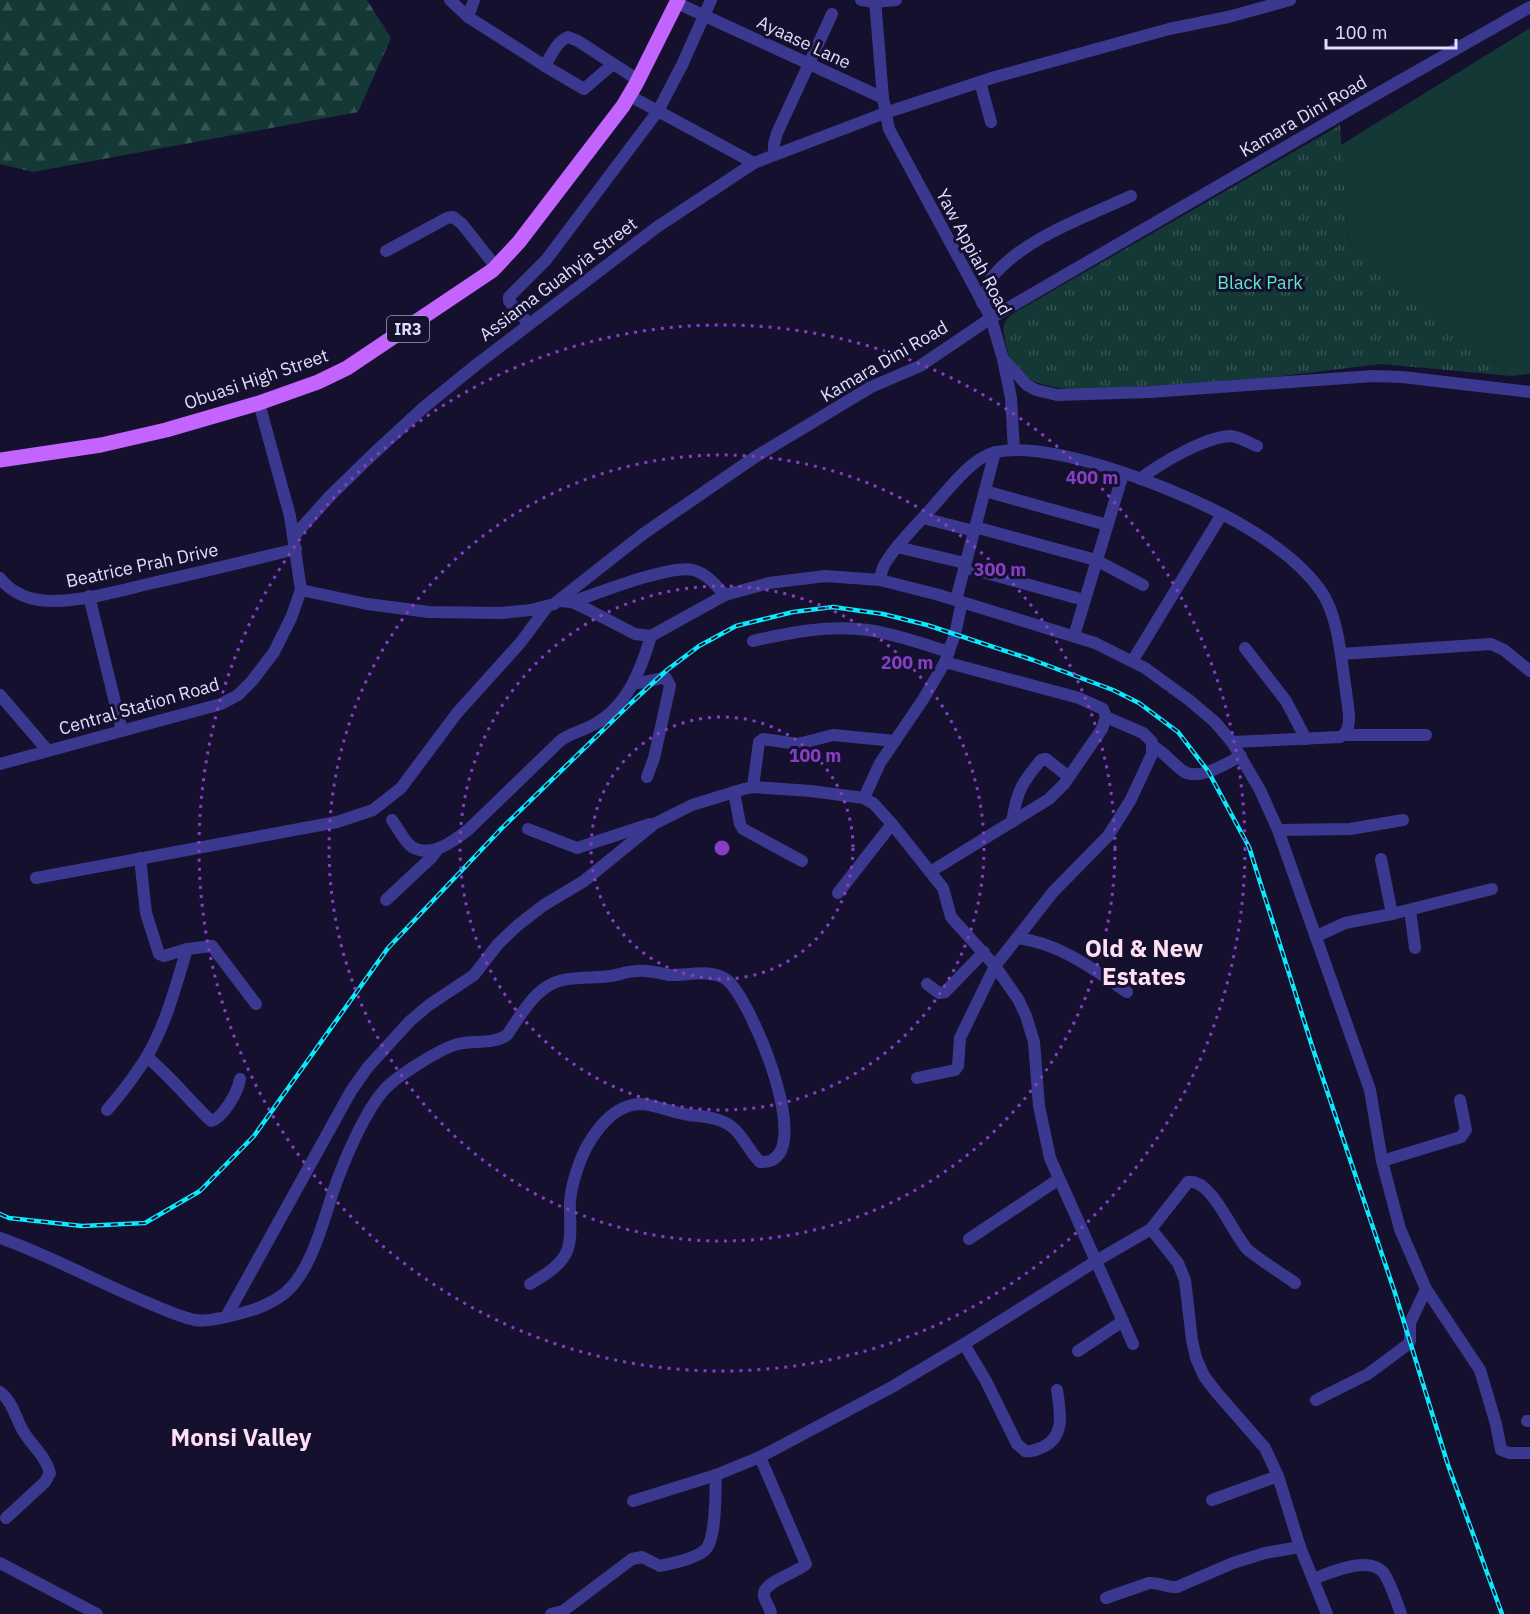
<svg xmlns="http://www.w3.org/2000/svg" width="1530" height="1614" viewBox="0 0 1530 1614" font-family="'IBM Plex Sans',sans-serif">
<defs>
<pattern id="forest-firs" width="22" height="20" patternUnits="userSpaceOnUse" patternTransform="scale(1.5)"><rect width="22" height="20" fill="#133836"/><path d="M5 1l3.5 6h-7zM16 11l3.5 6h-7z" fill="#355454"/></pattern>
<pattern id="park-tufts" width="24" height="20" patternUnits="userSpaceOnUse" patternTransform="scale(1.5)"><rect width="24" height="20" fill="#133836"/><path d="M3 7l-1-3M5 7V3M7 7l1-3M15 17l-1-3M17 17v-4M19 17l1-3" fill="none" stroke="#355454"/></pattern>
</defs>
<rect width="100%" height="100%" fill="#15102e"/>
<polygon fill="#133836" points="1530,28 1530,374 1511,376 1348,241 1341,145"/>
<polygon fill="url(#forest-firs)" points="0,0 367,0 391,38 358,112 33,172 0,164"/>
<path fill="url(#park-tufts)" d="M1340,125l8,116 163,135 -130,-12 -141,17 -162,9c-23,-2 -48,-5 -64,-24 -5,-6 -7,-18 -9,-26 -3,-14 -2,-19 9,-27z"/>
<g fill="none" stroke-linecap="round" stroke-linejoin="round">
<g stroke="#3b398f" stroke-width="12">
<path d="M450,0l18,17 77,49c6,-10 11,-24 23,-29l10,4 60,39"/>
<polyline points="861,0 875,2 896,0"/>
<polyline points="875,0 883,98 889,129 991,318 1003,359 1011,398 1014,450"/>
<polyline points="677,3 883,98"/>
<polyline points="468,17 474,0"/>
<polyline points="545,66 584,89 613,64"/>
<polyline points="980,82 991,122"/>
<polyline points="630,96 754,163"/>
<polyline points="774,155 774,144 777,133 832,14"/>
<polyline points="386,251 447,218 453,217 462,224 496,267"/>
<path d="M982,303c6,-8 4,-18 10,-26 32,-39 94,-60 139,-81"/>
<polyline points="529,324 509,301 509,297 546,260 658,111 682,65 711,0"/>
<polyline points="1003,359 1027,385 1036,390 1057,395 1150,392 1373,376 1402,377 1530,392"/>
<path d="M1140,479c19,-15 65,-42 90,-43 9,0 19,7 27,10"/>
<polyline points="985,491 1107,525"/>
<polyline points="923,518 974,531"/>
<polyline points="975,527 1096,560 1143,585"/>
<polyline points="294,536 330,496 372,455 423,408 476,365 657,227 754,163 885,113 995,77 1169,29 1228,17 1290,0"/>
<polyline points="897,547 965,563"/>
<polyline points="964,567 1084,600"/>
<path d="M0,578c9,12 24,20 39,22 30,5 79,-9 109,-16 49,-11 99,-23 148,-35"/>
<path d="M880,580c1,-7 3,-15 8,-21 11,-17 27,-32 41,-48 14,-15 27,-33 43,-46 7,-6 15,-11 24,-13 60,-12 188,40 241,70 30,17 64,40 84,69 18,26 20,69 25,100 1,13 9,39 -6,46l-108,5"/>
<polyline points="301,590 367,604 429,612 501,613 531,610 554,604 643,534 755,457 871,387 920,366 991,318 1361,103 1530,7"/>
<polyline points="89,596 122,731"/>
<polyline points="956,600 995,452"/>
<polyline points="560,601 572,602 583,607 635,634 651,636 725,595 769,583 825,576 880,580 939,595 1095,643 1145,668 1189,700 1215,722 1232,742 1260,790 1278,830 1370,1090 1382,1161 1400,1229 1426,1289 1480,1370 1496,1424 1501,1450 1509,1453 1530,1453"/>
<path d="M572,602c24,-8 99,-38 121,-32 13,3 23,15 32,25"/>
<polyline points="1074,636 1123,474"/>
<path d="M753,641c38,-9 76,-16 115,-11 28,4 55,14 81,22"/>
<polyline points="1245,648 1286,701 1306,739"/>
<polyline points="1341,654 1491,644 1504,650 1530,671"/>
<polyline points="1133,660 1222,514"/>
<polyline points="634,684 662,678 666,678 670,686 654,758 647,777"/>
<polyline points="0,695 48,751"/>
<polyline points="1345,735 1426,735"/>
<path d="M1153,746c12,7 19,17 30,25 16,11 43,-8 58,-15"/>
<polyline points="0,764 221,704 238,695 252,681 274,652 291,618 301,590 290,516 259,403"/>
<polyline points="753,787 759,742 763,739 798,744 833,735 895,741"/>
<polyline points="734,792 740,824 743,829 802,861"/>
<polyline points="864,798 880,763 924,698 945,662 955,634 962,602"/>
<path d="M392,820c6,8 12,21 20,27 19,12 43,-7 57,-18l91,-88c10,-8 22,-10 33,-16 34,-18 48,-55 58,-89"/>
<path d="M1012,822c5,-31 9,-38 29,-62l5,-1 23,18"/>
<polyline points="528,829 577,848 650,824"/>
<polyline points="1278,830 1350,829 1403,820"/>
<polyline points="140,858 146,913 159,954 164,956 187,949 212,946 256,1004"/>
<polyline points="930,872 1049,799 1064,784 1102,729 1106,717 1103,709 1079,698 945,662"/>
<polyline points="36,878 337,822 373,810 401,788 457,713 521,642 547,607"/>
<polyline points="838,893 892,824"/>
<polyline points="386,900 432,857 438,849"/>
<polyline points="1410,910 1415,948"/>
<polyline points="1392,914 1492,889"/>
<polyline points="1317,936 1345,923 1392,914 1381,859"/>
<path d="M1017,938c42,5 75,30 110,54"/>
<polyline points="927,984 939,993 945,992 984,952"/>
<path d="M147,1057c23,19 42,43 64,64 12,-3 27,-29 29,-42"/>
<polyline points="917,1078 955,1070 958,1066 960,1038 995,966 1053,892 1108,836 1130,801 1139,782 1152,754 1152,742 1143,733 1106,717"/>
<path d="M107,1110c14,-16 27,-33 39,-52 20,-33 30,-73 41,-109"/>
<polyline points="1382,1161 1461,1137 1466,1130 1460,1100"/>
<polyline points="1151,1229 1178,1263 1185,1280 1192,1340 1196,1358 1204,1376 1217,1393 1265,1448 1278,1476 1300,1547 1327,1614"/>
<path d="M0,1238c48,17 92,41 139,61 17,7 36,17 56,21 10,2 21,-1 31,-3l125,-226 17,-24 42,-46 19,-16 45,-30 24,-31 20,-19 26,-20 40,-24 70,-57 38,-19 52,-16 9,-2 58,4 53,7 10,6 18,20 51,64 8,29 44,49 23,33 8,17 8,26 5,64 11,52 83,186"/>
<polyline points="969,1239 1059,1179"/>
<path d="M226,1317c22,-5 41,-10 59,-24 25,-21 37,-67 47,-98 10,-30 32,-83 53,-106 12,-13 56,-41 73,-45 17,-4 34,1 49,-9 11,-16 24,-39 41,-49 17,-11 42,-7 62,-10 9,-1 18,-5 27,-5 11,-1 22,2 32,4 18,1 42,-7 58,5 25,20 94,187 33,182 -11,-10 -16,-26 -28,-35 -13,-11 -33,-10 -48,-13 -14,-2 -30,-10 -44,-10 -32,1 -55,40 -63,66 -3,9 -6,21 -7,31 -1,16 3,35 -3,50 -6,15 -24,25 -37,33"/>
<path d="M964,1344l22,37 31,63 8,7c7,1 11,-1 18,-4 23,-11 17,-36 14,-57"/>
<polyline points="1078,1351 1123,1321"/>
<path d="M0,1392c12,9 15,24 22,37 8,15 24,27 28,44l-5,9 -39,36"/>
<polyline points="1316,1400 1368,1374 1407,1345 1410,1341 1410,1323 1426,1289"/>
<polyline points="1527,1421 1530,1421"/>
<path d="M760,1457l46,107c-9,9 -45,18 -42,32 1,6 6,11 7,18"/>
<polyline points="1212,1500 1278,1476"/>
<polyline points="633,1501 716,1475"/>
<polyline points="0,1563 97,1614"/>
<path d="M1313,1579c17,-6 53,-23 69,-8 7,7 15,32 19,43"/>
<path d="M1106,1598l43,-15c10,-1 18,5 28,4l56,-24 32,-10 35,-6"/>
<path d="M551,1614l12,-3 69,-52 10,-2 18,9c14,-3 35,-7 45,-16 12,-11 10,-59 11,-75l44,-18 132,-70 72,-43 132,-83 55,-32 37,-47c24,-4 45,53 60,68 12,10 33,23 47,33"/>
</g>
<polyline stroke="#c364ff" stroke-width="15" points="0,460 101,445 166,430 259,403 318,382 347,368 493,270 519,242 623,106 636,84 678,0"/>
<g stroke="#09eaff" stroke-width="4.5">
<polyline id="rail" points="0,1214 9,1218 82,1226 145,1223 200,1191 254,1136 388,948 502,828 631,703 667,670 699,646 736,626 793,612 833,607 883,614 927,625 1033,660 1113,690 1139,703 1178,732 1208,771 1249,847 1313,1049 1395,1293 1448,1465 1502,1614"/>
</g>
<use href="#rail" stroke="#15102e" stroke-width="2" stroke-dasharray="7" stroke-linecap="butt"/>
</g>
<g fill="none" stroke="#853ec5" stroke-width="3" stroke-dasharray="3 6">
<circle cx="722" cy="848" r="131"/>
<circle cx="722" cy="848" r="262"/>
<circle cx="722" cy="848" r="393"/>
<circle cx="722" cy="848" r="523"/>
</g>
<g text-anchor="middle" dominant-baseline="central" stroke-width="6" stroke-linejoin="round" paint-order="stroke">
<rect fill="#15102e" stroke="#a3a0c0" stroke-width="1.5" x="387" y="316" width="42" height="26" rx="4.5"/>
<g font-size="16" font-weight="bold" fill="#e0ddff">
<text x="408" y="329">IR3</text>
</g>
<g font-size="18" fill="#e0ddff" stroke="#15102e">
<text transform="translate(804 42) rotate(25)">Ayaase Lane</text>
<text transform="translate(1303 116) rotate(-30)">Kamara Dini Road</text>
<text transform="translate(974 252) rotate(62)">Yaw Appiah Road</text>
<text transform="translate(558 279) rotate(-37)">Assiama Guahyia Street</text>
<text transform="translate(884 361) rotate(-30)">Kamara Dini Road</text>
<text transform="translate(256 379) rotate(-19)">Obuasi High Street</text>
<text transform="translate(142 565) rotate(-12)">Beatrice Prah Drive</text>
<text transform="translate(139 706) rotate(-16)">Central Station Road</text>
</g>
<g font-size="18" fill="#61e7c3" stroke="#15102e">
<text x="1260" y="282">Black Park</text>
</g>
<g font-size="24" font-weight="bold" fill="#ffdff4" stroke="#15102e">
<text x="1144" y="948">Old &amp; New<tspan x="1144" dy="28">Estates</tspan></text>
<text x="241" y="1437">Monsi Valley</text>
</g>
</g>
<circle cx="722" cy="848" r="9" fill="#853ec5" stroke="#15102e" stroke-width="3"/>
<g font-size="18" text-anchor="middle" font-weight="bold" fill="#853ec5" stroke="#15102e" stroke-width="6" stroke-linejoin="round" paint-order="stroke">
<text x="1092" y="484">400 m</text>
<text x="1000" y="576">300 m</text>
<text x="907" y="669">200 m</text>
<text x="815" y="762">100 m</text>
</g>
<path d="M1326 39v9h130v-9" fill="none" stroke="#e0ddff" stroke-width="3"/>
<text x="1335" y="39" font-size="18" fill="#e0ddff" stroke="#15102e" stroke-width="4.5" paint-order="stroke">100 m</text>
</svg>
